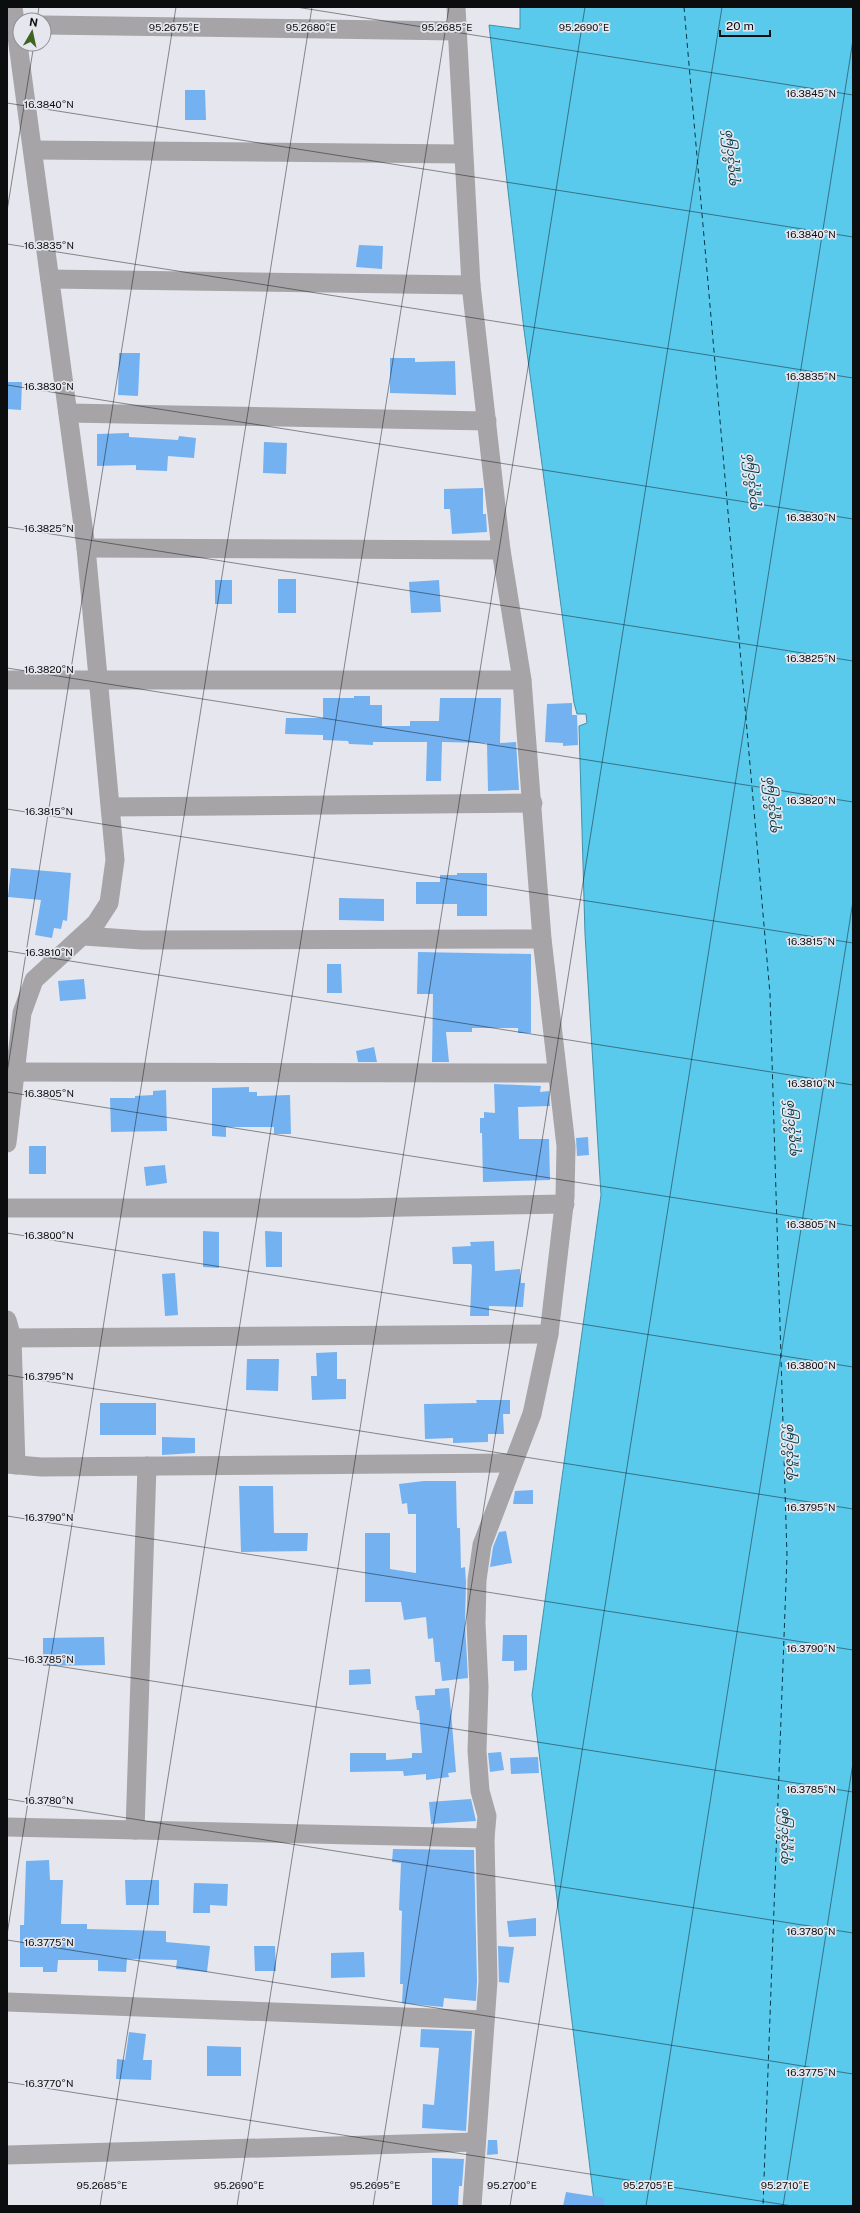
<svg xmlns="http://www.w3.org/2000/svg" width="860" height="2213" viewBox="0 0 860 2213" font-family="'Public Sans','Noto Sans Myanmar',sans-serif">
<rect width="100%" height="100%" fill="#e6e7ee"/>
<polygon fill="#59c9ec" stroke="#4291aa" points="520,7 853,7 853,2206 595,2206 594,2201 532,1695 601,1195 585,934 579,726 587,723 586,714 577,714 574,703 524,330 489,25 520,29"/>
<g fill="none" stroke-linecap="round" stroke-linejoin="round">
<polyline stroke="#033847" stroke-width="1" stroke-dasharray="5 4" stroke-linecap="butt" points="684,7 770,994 787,1556 763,2206"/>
</g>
<g fill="#74b1f1">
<polygon points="185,90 205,90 206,120 185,120"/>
<polygon points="359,245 383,246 382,269 356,267"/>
<polygon points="119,353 140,353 138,396 118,395"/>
<polygon points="390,358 415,358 415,362 455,361 456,395 390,393"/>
<polygon points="7,382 22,382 21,410 7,409"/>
<polygon points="129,433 129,437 178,440 179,436 196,438 194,458 168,456 167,471 136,470 136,465 97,466 97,434"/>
<polygon points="264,442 287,443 286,474 263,473"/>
<polygon points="483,488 483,514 486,514 487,532 452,534 450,509 444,509 444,489"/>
<rect x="278" y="579" width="18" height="34"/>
<rect x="215" y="580" width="17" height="24"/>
<polygon points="439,580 441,612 411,613 409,582"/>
<polygon points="354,696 370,696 370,705 382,705 382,726 410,726 410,721 439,721 440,698 501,698 500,743 516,742 519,790 488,791 487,743 442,742 441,781 426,781 427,742 373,742 373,745 349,744 348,741 323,740 323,735 285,734 286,718 323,718 323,698 354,698"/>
<polygon points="572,703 572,715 577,715 578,745 563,746 563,743 545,742 547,704"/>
<polygon points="11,868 71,873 67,921 63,920 61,929 54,928 52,938 35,935 41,900 8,897"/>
<polygon points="457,873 487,873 487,916 457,916 457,904 416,904 416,882 440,882 440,875 457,875"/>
<polygon points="339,898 384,899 384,921 339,920"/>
<polygon points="418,952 531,954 531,1033 518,1033 518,1028 472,1028 472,1032 446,1032 449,1062 432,1062 433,994 417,994"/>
<polygon points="327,964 341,964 342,993 327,993"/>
<polygon points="84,979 86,999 60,1001 58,981"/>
<polygon points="374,1047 377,1062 358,1062 356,1051"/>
<polygon points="494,1084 541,1086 540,1092 549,1091 550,1106 518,1107 519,1139 549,1139 550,1180 483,1182 482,1133 480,1133 480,1118 484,1118 484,1112 495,1113"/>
<polygon points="249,1087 249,1092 257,1092 257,1096 290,1095 291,1134 274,1134 274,1127 226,1127 226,1137 212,1136 212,1088"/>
<polygon points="166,1090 167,1131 111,1132 110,1098 135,1098 135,1096 153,1095 153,1091"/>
<polygon points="588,1137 589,1155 577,1156 576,1138"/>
<rect x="29" y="1146" width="17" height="28"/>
<polygon points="165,1165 167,1183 146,1186 144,1167"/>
<polygon points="203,1231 219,1232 219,1268 203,1267"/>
<polygon points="265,1231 282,1232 282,1267 266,1267"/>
<polygon points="494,1241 495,1271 520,1269 521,1283 525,1283 523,1307 489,1306 489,1316 470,1316 472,1266 471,1264 453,1264 452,1247 471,1246 470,1242"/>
<polygon points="175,1273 178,1315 165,1316 162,1274"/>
<polygon points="337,1352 337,1379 346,1379 346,1399 312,1400 311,1376 317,1376 316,1353"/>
<polygon points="247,1359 279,1359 278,1391 246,1390"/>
<polygon points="476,1400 510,1400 510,1414 503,1414 504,1434 488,1434 488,1442 453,1443 453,1438 425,1439 424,1404 477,1403"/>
<rect x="100" y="1403" width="56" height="32"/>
<polygon points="162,1437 195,1438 195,1453 162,1455"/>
<polygon points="424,1481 456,1481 457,1528 460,1528 461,1568 465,1567 466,1582 465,1624 468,1678 442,1681 440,1662 435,1662 433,1638 428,1639 426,1617 404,1620 401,1602 365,1602 365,1533 390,1533 390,1569 416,1573 416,1514 408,1514 407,1503 402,1504 399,1484"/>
<polygon points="239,1486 273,1486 274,1533 308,1533 307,1551 241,1552"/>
<polygon points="533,1490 533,1504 513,1504 515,1491"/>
<polygon points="506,1531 512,1563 490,1567 493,1547 499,1532"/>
<polygon points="503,1635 527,1635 527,1670 514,1671 514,1661 502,1661"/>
<polygon points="104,1637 105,1665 43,1666 43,1638"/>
<polygon points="370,1669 371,1684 349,1685 349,1670"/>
<polygon points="449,1688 456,1772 448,1773 449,1777 426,1780 426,1774 404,1776 403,1771 350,1772 350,1753 386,1753 386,1760 412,1758 412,1753 422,1753 419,1710 417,1710 415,1696 435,1695 435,1689"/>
<polygon points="501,1752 504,1770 490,1772 488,1753"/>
<polygon points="538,1757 539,1773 511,1774 510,1758"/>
<polygon points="471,1799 476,1821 431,1824 429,1802"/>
<polygon points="393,1849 474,1850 477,1981 476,2001 444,1998 443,2007 402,2003 403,1984 400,1984 402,1911 399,1910 401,1863 392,1862"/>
<polygon points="49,1860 50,1880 63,1880 61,1924 87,1924 87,1929 166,1931 166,1942 210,1946 207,1972 176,1969 177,1960 127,1959 126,1972 98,1971 98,1960 58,1960 57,1972 43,1972 43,1967 20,1967 20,1925 24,1925 26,1861"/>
<polygon points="125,1880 159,1880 159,1905 126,1905"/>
<polygon points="194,1883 228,1884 227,1906 210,1905 210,1913 193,1913"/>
<polygon points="536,1918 536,1936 509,1937 507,1921"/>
<polygon points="254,1946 275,1946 276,1971 255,1971"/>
<polygon points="498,1946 514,1947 509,1983 499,1982"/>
<polygon points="364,1952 365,1977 331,1978 331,1953"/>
<polygon points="421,2029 472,2031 466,2131 422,2128 423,2104 434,2105 439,2048 420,2047"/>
<polygon points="129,2032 146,2034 143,2060 152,2060 151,2080 116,2079 117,2059 125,2060"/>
<polygon points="207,2046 241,2047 241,2076 207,2076"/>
<polygon points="488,2140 497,2140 498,2154 487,2155"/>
<polygon points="432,2158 464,2159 462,2186 459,2186 458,2206 432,2206"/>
<polygon points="566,2192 604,2198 604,2206 563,2206"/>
</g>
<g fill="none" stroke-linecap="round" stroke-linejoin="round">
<g stroke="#a6a4a7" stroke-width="19">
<polyline points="456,7 471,285 501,550 522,680 542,939 566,1146 565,1197 549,1334 532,1414 482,1545 477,1580 476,1623 479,1687 477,1751 480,1791 487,1816 485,1838 488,1981 472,2206"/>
<polyline points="44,25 457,31"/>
<polyline points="33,150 463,154"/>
<polyline points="50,279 471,285"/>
<polyline points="68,413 487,421"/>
<polyline points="86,548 501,550"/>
<polyline points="7,680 522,680"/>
<polyline points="111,807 533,803"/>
<polyline points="84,936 142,940 542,939"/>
<polyline points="7,1072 557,1073"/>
<polyline points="7,1143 22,1013 34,980 96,923 109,903 115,860 86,548 13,7"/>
<polyline points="7,1208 356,1208 565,1204"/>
<polyline points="7,1320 12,1338 16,1465"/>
<polyline points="12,1338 549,1334"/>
<polyline points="7,1464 41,1467 512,1463"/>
<polyline points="7,1827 485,1838"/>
<polyline points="135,1830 147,1466"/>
<polyline points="7,2002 485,2020"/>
<polyline points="7,2155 476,2142"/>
</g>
</g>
<path fill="none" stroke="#0c0d0f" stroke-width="1" stroke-opacity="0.45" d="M296,7l557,88M37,20l2,-13M7,103l846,134M7,211l27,-167M7,244l846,134M7,385l846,134M7,527l846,134M7,668l846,134M7,809l846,134M7,951l846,134M7,1073l169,-1066M7,1092l846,134M7,1233l846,134M7,1375l846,134M7,1516l846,134M7,1658l846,134M7,1799l846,134M7,1935l305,-1928M7,1940l846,134M7,2082l785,124M100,2206l349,-2199M237,2206l348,-2199M373,2206l349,-2199M510,2206l343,-2166M646,2206l207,-1305M783,2206l70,-443"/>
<g text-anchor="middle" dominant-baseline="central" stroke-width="3.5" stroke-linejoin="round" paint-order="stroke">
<g font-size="12" font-style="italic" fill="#033847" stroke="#e6e7ee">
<text transform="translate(730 159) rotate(-94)">ရာဇူဒိုင်မြစ်</text>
<text transform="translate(751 483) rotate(-94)">ရာဇူဒိုင်မြစ်</text>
<text transform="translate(771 806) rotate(-94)">ရာဇူဒိုင်မြစ်</text>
<text transform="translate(791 1129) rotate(-93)">ရာဇူဒိုင်မြစ်</text>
<text transform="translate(789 1453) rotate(-89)">ရာဇူဒိုင်မြစ်</text>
<text transform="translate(784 1837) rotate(-89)">ရာဇူဒိုင်မြစ်</text>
</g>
</g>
<g font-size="10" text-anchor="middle" fill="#0c0d0f" stroke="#e6e7ee" stroke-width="3.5" stroke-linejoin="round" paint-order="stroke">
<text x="174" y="31">95.2675°E</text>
<text x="311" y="31">95.2680°E</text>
<text x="447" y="31">95.2685°E</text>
<text x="584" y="31">95.2690°E</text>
<text x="811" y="97">16.3845°N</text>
<text x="49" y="108">16.3840°N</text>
<text x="811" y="238">16.3840°N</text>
<text x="49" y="249">16.3835°N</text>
<text x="811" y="380">16.3835°N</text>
<text x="49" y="390">16.3830°N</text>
<text x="811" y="521">16.3830°N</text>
<text x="49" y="532">16.3825°N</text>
<text x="811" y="662">16.3825°N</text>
<text x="49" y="673">16.3820°N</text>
<text x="811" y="804">16.3820°N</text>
<text x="49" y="815">16.3815°N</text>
<text x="811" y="945">16.3815°N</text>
<text x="49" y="956">16.3810°N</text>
<text x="811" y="1087">16.3810°N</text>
<text x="49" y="1097">16.3805°N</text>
<text x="811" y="1228">16.3805°N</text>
<text x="49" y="1239">16.3800°N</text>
<text x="811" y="1369">16.3800°N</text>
<text x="49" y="1380">16.3795°N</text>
<text x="811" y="1511">16.3795°N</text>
<text x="49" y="1521">16.3790°N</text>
<text x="811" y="1652">16.3790°N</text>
<text x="49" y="1663">16.3785°N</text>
<text x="811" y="1793">16.3785°N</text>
<text x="49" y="1804">16.3780°N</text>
<text x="811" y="1935">16.3780°N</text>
<text x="49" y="1946">16.3775°N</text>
<text x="811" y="2076">16.3775°N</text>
<text x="49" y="2087">16.3770°N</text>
<text x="102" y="2189">95.2685°E</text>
<text x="239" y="2189">95.2690°E</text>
<text x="375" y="2189">95.2695°E</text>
<text x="512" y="2189">95.2700°E</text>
<text x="648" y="2189">95.2705°E</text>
<text x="785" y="2189">95.2710°E</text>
</g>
<rect width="860" height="2213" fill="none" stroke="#0c0d0f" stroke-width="16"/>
<g transform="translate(32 32) rotate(9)"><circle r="19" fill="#e6e7ee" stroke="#8f9095"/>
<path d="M0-3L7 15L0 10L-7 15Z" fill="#3c6520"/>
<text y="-6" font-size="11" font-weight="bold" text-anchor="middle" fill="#0c0d0f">N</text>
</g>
<path d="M720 30v6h50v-6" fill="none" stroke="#0c0d0f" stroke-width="2"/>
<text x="726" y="30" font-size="12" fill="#0c0d0f" stroke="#e6e7ee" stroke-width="3" paint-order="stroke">20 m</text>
</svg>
